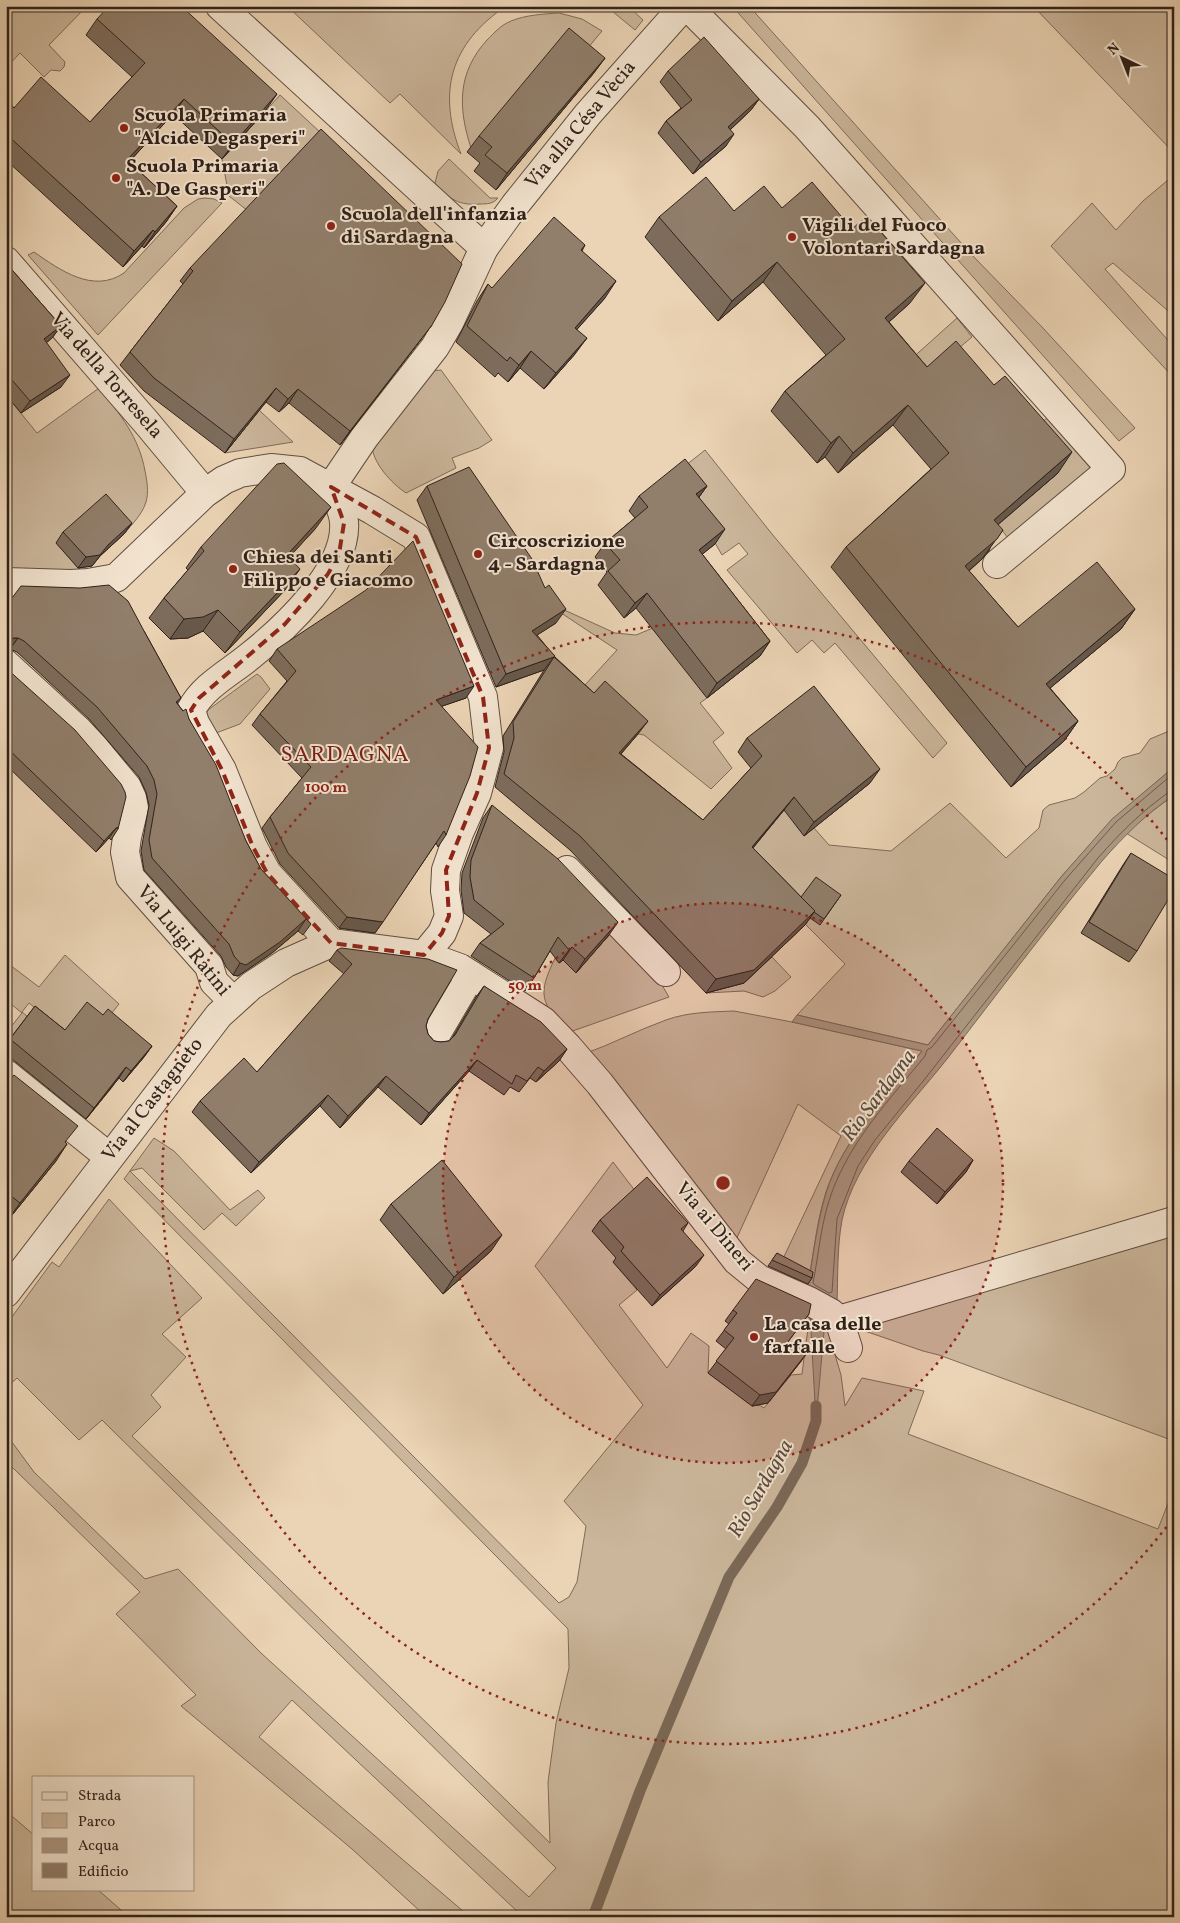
<svg xmlns="http://www.w3.org/2000/svg" width="1180" height="1923" viewBox="0 0 1180 1923" font-family="Vollkorn,serif">
<rect width="100%" height="100%" fill="#ebd4b5"/>
<filter id="stains"><feTurbulence type="fractalNoise" baseFrequency=".004" numOctaves="4"/><feColorMatrix values="0 0 0 0 .2 0 0 0 0 .09 0 0 0 0 .02 0 0 0 .5 -.17"/></filter>
<radialGradient id="worn" r=".72"><stop offset=".6" stop-color="#630" stop-opacity="0"/><stop offset="1" stop-color="#630" stop-opacity=".3"/></radialGradient>
<g fill="#cbb69b" stroke="#7e6c5a">
<polygon points="6,6 87,6 49,45 65,62 64,67 60,71 51,70 44,77 20,53 6,68"/>
<path d="M287,6h219c-56,38 -69,86 -45,148l-61,-60 -10,9z"/>
<polygon points="602,6 628,6 643,20 635,30 612,11"/>
<polygon points="732,6 749,6 971,254 1042,327 1135,428 1119,441"/>
<polygon points="1033,6 1174,6 1174,153"/>
<path d="M559,13l23,6 20,12 -25,30 -106,87c-13,-40 -14,-75 16,-108 7,-7 14,-15 24,-19 15,-6 32,-7 48,-8z"/>
<polygon points="280,95 321,133 248,211 229,196 222,159"/>
<path d="M449,159l41,39h8c-5,6 -11,6 -18,6 -20,2 -32,-5 -45,-21l3,-12z"/>
<polygon points="1174,175 1174,316 1113,263 1105,269 1174,347 1172,361 1174,363 1174,378 1051,246 1092,203 1116,230 1143,201"/>
<path d="M205,198l9,1 8,4 -124,132 -70,-80 6,-3c26,18 59,42 90,21l60,-65 14,-9z"/>
<polygon points="957,318 972,337 913,387 899,370"/>
<path d="M441,370l51,70 -13,8 -27,10 4,10 -50,25c-15,-10 -33,-30 -34,-47l58,-75z"/>
<path d="M99,388c21,26 40,49 46,83 2,10 4,21 1,31 -4,13 -14,22 -22,32l-26,-29 -42,38 26,29 -76,-2v-175l31,38z"/>
<polygon points="259,410 293,442 225,453"/>
<polygon points="1047,418 1093,471 1008,538 998,525 1058,473 1026,436"/>
<polygon points="705,450 772,534 947,743 933,758 835,643 824,653 812,640 797,653 727,570 748,554 739,543 722,555 675,474"/>
<polygon points="540,599 615,633 636,635 704,607 707,698 700,703 724,733 713,742 732,768 711,789 644,735 638,734 585,685 617,650"/>
<polygon points="257,674 261,677 270,689 240,724 216,733 205,715 208,710"/>
<polygon points="1174,729 1174,767 1113,819 1061,877 928,1045 797,1015 845,964 750,869 725,801 766,787 814,828 829,845 891,851 950,803 1006,858 1039,828 1043,810 1049,805 1075,798 1084,792 1100,778 1107,776 1115,769 1118,762 1122,758 1140,753 1150,739"/>
<polygon points="1174,795 1174,863 1126,833 1142,819"/>
<path d="M612,932l47,48 10,17 -102,36c-26,-32 -30,-37 -12,-75l4,5 4,-3 13,12z"/>
<polygon points="65,955 119,1004 104,1023 79,1045 29,1003 22,1012 113,1086 83,1123 6,1060 6,1033 22,1013 6,1000 6,962 39,987"/>
<polygon points="772,957 791,977 775,991 763,997 744,991 706,993 744,983"/>
<path d="M734,1011l58,11 130,29c-35,44 -78,87 -96,141 -9,28 -12,58 -17,86l-28,-15 60,-127 -43,-32 -63,138 -151,-188c28,-10 54,-24 82,-34 22,-8 45,-8 68,-9z"/>
<polygon points="154,1138 174,1151 230,1210 258,1190 265,1198 236,1226 222,1213 204,1230 142,1168 130,1171 559,1603 569,1597 577,1582 586,1526 564,1501 643,1405 535,1266 613,1162 636,1192 616,1259 613,1262 637,1290 619,1305 667,1368 691,1333 709,1346 708,1373 752,1406 759,1405 764,1408 791,1375 802,1374 810,1313 825,1321 841,1375 845,1406 862,1378 924,1391 908,1434 1158,1529 1174,1488 1174,1917 515,1917 519,1913 292,1700 259,1737 470,1917 419,1917 421,1912 352,1849 181,1706 196,1695 116,1614 140,1592 12,1467 6,1458 6,1434 34,1472 145,1579 178,1569 261,1653 529,1897 556,1868 102,1420 79,1440 17,1378 6,1388 6,1325 52,1262 59,1267 109,1199 202,1298 162,1334 186,1357 151,1395 161,1407 132,1436 550,1843 548,1782 556,1723 569,1668 568,1629 124,1179"/>
<polygon points="1174,1236 1174,1441 939,1355 923,1351 856,1328"/>
<polygon points="6,1811 34,1835 34,1889 97,1889 129,1917 6,1917"/>
</g>
<g fill="#ab9780" stroke="#7a6857">
<path d="M1174,767v28c-28,19 -50,41 -72,66 -54,65 -104,132 -155,198 -37,47 -92,100 -105,161 -5,27 -4,56 -5,83l-29,-16c5,-31 9,-63 18,-94 17,-54 61,-98 96,-142l-130,-29 5,-7 131,30 133,-168 51,-58z"/>
<polygon points="810,1313 825,1321 816,1421"/>
</g>
<g fill="none" stroke-linecap="round" stroke-linejoin="round">
<path stroke="#6e5c4d" stroke-width="1" d="M1174,773l-58,49 -51,58 -133,167 -5,3 -2,6c-35,43 -74,84 -93,136 -11,29 -13,61 -19,91l2,2 14,8 3,-1 5,-73 21,-53 17,-26 49,-60 174,-222c22,-25 44,-47 71,-66l5,-1"/>
<polyline stroke="#7a6857" stroke-width="11" points="593,1917 640,1791 729,1577 777,1507 802,1463 816,1421 816,1406"/>
<g stroke="#5f4e41" stroke-width="30">
<g id="minor">
<polyline points="220,6 484,248"/>
<polyline points="687,6 807,127 1111,469 997,564"/>
<polyline points="6,261 146,422 205,493"/>
<polyline points="331,487 364,438 435,347 449,323 484,248 515,205 588,114 684,6"/>
<path d="M331,487c5,11 12,22 13,35 4,48 -60,107 -94,134 -19,16 -47,30 -59,54l4,13 27,47 31,77 14,26 64,70"/>
<polyline points="6,582 71,584 88,583 116,578 205,493 224,480 240,473 271,468 300,471 372,510 416,537 483,697 489,748 477,793 459,833 446,870 445,891 449,916 442,933 424,955"/>
<polyline points="6,664 78,730 93,746 127,787 132,798 134,808 127,837 125,852 130,877 209,966 214,982 233,1001"/>
<polyline points="567,870 666,972"/>
<polyline points="434,1038 471,975"/>
<polyline points="6,1074 109,1157"/>
<polyline points="6,1293 219,1015 251,986 286,963 331,943 424,955 460,968 543,1021 568,1047 600,1084 737,1261 759,1279 809,1301 831,1313 839,1320 848,1348"/>
<polyline points="839,1320 1174,1221"/>
</g>
</g>
<use href="#minor" stroke="#f2e3cf" stroke-width="28"/>
</g>
<g fill="#7d6c5c" stroke="#30211a">
<polygon points="97,19 266,110 222,159 173,114 129,162 177,206 166,222 144,248 142,246 123,267 6,160 6,99 14,108 90,122 132,77 86,35"/>
<polygon points="605,58 593,74 496,190 474,171 480,163 467,152 479,136"/>
<polygon points="668,71 759,99 751,110 730,130 726,146 693,174 658,133 666,121 681,108 660,82"/>
<polygon points="782,208 910,303 889,322 927,367 1058,473 998,524 989,551 982,559 969,571 1018,627 1135,609 1121,629 1050,688 1078,721 1064,741 1011,787 831,567 846,547 931,469 893,425 838,473 825,457 817,463 771,411 785,391 826,355 763,282 718,321 645,237 659,217 734,211"/>
<polygon points="585,245 582,251 605,298 577,329 575,354 544,389 520,368 508,382 498,373 495,377 456,342 477,301 488,284 492,288"/>
<polygon points="6,263 61,326 52,338 46,343 61,387 21,413 6,395"/>
<polygon points="190,268 422,338 340,445 289,403 279,412 266,402 225,453 144,391 120,365 130,352 183,284 180,281"/>
<polygon points="427,486 556,623 537,635 555,657 638,734 621,754 703,820 751,768 738,752 747,738 870,783 804,836 784,810 753,848 801,897 841,895 820,925 810,918 805,925 744,983 706,993 570,850 495,787 504,752 503,736 544,670 496,687 417,500"/>
<polygon points="707,486 699,497 715,544 702,554 770,641 760,656 707,698 636,608 624,618 598,585 607,572 595,557 605,543 635,518 629,511 639,496"/>
<polygon points="132,523 124,534 100,556 92,566 78,568 56,543 63,532"/>
<polygon points="316,528 289,557 285,590 225,653 203,631 188,638 170,639 149,618 164,598 188,570 186,568 201,547"/>
<polygon points="6,606 144,631 181,698 177,703 189,719 246,841 261,869 311,924 303,935 298,931 272,953 238,976 233,975 226,967 221,956 144,870 141,851 149,805 146,792 139,777 89,719 17,652 10,649 6,649"/>
<polygon points="277,649 466,698 442,706 446,835 438,847 436,843 375,933 339,928 280,864 262,828 270,817 302,778 252,725 260,714 287,681 269,661"/>
<polygon points="6,668 118,829 111,840 109,838 96,852 6,765"/>
<polygon points="492,805 609,935 576,973 563,960 559,963 550,951 534,978 525,991 471,956 480,943 491,934 464,913 461,890 462,873 483,818"/>
<polygon points="1131,853 1137,951 1129,962 1081,933 1123,865"/>
<polygon points="337,950 428,1019 426,1026 428,1034 434,1041 441,1042 449,1041 452,1038 476,997 484,986 567,1049 559,1061 536,1082 530,1078 519,1092 510,1087 504,1095 469,1071 421,1125 378,1087 340,1128 320,1106 251,1173 192,1112 200,1101 257,1072 344,974 329,961"/>
<polygon points="35,1006 65,1030 103,1015 152,1046 144,1057 123,1082 119,1078 86,1119 6,1054 6,1044"/>
<polygon points="6,1084 66,1143 56,1161 8,1220 6,1218"/>
<polygon points="973,1160 966,1172 937,1204 901,1172 909,1161"/>
<polygon points="391,1204 491,1251 443,1294 380,1220"/>
<polygon points="600,1220 688,1223 683,1231 696,1266 652,1306 613,1262 616,1258 592,1231"/>
<polygon points="777,1253 812,1278 808,1284 768,1266"/>
<polygon points="733,1310 809,1314 787,1343 802,1360 768,1403 752,1406 708,1373 726,1349 716,1341 729,1324 725,1321"/>
</g>
<g fill="#66584b" stroke="#30211a">
<polygon points="605,58 593,74 496,190 507,173"/>
<polygon points="277,94 266,110 222,159 233,144"/>
<polygon points="184,99 173,114 116,176 127,160"/>
<polygon points="759,99 751,110 720,139 728,127"/>
<polygon points="734,134 726,146 693,174 701,162"/>
<polygon points="177,206 166,222 144,248 155,232"/>
<polygon points="153,230 142,246 123,267 134,251"/>
<polygon points="777,262 763,282 718,321 732,301"/>
<polygon points="616,281 605,298 564,344 575,328"/>
<polygon points="925,283 910,303 871,338 885,318"/>
<polygon points="432,325 422,338 340,445 350,431"/>
<polygon points="61,326 52,338 36,351 44,339"/>
<polygon points="587,338 575,354 544,389 556,373"/>
<polygon points="531,351 520,368 508,382 519,365"/>
<polygon points="70,375 61,387 21,413 30,401"/>
<polygon points="276,388 266,402 225,453 234,439"/>
<polygon points="298,389 289,403 279,412 288,399"/>
<polygon points="908,405 893,425 838,473 853,453"/>
<polygon points="839,436 825,457 817,463 831,443"/>
<polygon points="1072,452 1058,473 980,540 994,520"/>
<polygon points="707,486 696,501 696,494"/>
<polygon points="331,507 316,528 272,576 287,555"/>
<polygon points="132,523 124,534 100,556 92,566 78,568 86,557"/>
<polygon points="725,529 715,544 689,565 699,550"/>
<polygon points="1003,530 982,559 950,587 965,566"/>
<polygon points="300,569 285,590 225,653 240,632"/>
<polygon points="647,593 636,608 624,618 635,603"/>
<polygon points="566,609 556,623 523,644 532,631"/>
<polygon points="1135,609 1121,629 1031,704 1046,684"/>
<polygon points="218,610 203,631 188,638 170,639 184,619"/>
<polygon points="10,638 18,638 10,649 6,649 6,642"/>
<polygon points="770,641 760,656 707,698 717,683"/>
<polygon points="554,657 544,670 496,687 506,674"/>
<polygon points="474,686 466,698 428,711 436,700"/>
<polygon points="648,721 638,734 610,766 619,753"/>
<polygon points="1078,721 1064,741 1011,787 1026,767"/>
<polygon points="880,769 870,783 804,836 814,822"/>
<polygon points="794,797 784,810 742,861 752,847"/>
<polygon points="117,827 109,838 96,852 104,841"/>
<polygon points="815,911 805,925 744,983 706,993 716,979"/>
<polygon points="347,917 383,922 375,933 339,928"/>
<polygon points="306,919 298,931 272,953 238,976 233,975 240,963"/>
<polygon points="618,922 609,935 576,973 585,959"/>
<polygon points="572,947 563,960 559,963 569,950"/>
<polygon points="152,1046 144,1057 123,1082 131,1071"/>
<polygon points="567,1049 559,1061 536,1082 544,1071"/>
<polygon points="477,1060 469,1071 421,1125 429,1113"/>
<polygon points="126,1067 119,1078 86,1119 94,1108"/>
<polygon points="386,1076 378,1087 340,1128 348,1116"/>
<polygon points="328,1095 320,1106 251,1173 259,1162"/>
<polygon points="67,1144 56,1161 8,1220 20,1203"/>
<polygon points="973,1160 966,1172 937,1204 945,1192"/>
<polygon points="502,1235 491,1251 443,1294 454,1277"/>
<polygon points="704,1255 696,1266 652,1306 660,1295"/>
<polygon points="810,1349 802,1360 768,1403 752,1406 760,1395"/>
</g>
<g fill="#917e6b" stroke="#30211a">
<polygon points="109,6 181,6 277,94 233,144 184,99 127,160 177,206 155,232 153,230 134,251 6,134 6,99 14,108 41,77 90,122 145,63 97,19"/>
<polygon points="569,28 605,58 507,173 485,155 492,147 479,136"/>
<polygon points="704,37 759,99 728,127 734,134 701,162 666,121 692,100 668,71"/>
<polygon points="321,129 462,264 445,302 432,325 350,431 298,389 288,399 276,388 234,439 154,378 130,352 193,271 190,268"/>
<polygon points="706,177 734,211 764,186 782,208 812,182 852,229 867,216 925,283 885,318 927,367 956,341 994,385 1005,376 1072,452 994,520 1003,530 997,539 965,566 1018,627 1097,562 1135,609 1046,684 1078,721 1026,767 846,547 949,453 908,405 853,453 839,436 831,443 785,391 845,339 777,262 732,301 659,217"/>
<polygon points="554,217 585,245 581,250 616,281 575,328 587,338 556,373 531,351 519,365 510,357 507,361 467,326 488,284 492,288"/>
<polygon points="6,263 61,326 44,339 70,375 30,401 6,373"/>
<polygon points="685,459 707,486 696,494 725,529 699,550 770,641 717,683 647,593 635,603 608,571 620,560 605,543 648,507 639,496"/>
<polygon points="284,463 331,507 287,555 300,569 240,632 218,610 203,617 184,619 164,598 204,551 201,547 277,464"/>
<polygon points="469,467 532,559 545,588 549,585 566,609 532,631 555,656 554,657 594,693 605,681 648,721 619,753 703,820 762,756 747,738 814,686 880,769 814,822 794,797 752,847 815,911 754,970 716,979 580,836 504,774 514,738 513,722 554,657 506,674 427,486"/>
<polygon points="106,494 132,523 108,545 100,555 86,557 63,532"/>
<polygon points="413,541 474,686 436,700 478,747 470,776 446,835 444,831 383,922 347,917 288,853 270,817 311,767 260,714 296,671 277,649 366,590"/>
<polygon points="109,585 128,601 144,631 181,698 176,702 183,711 186,709 189,719 216,765 246,841 261,869 311,924 306,919 280,942 246,965 240,963 234,956 229,944 152,858 149,840 157,794 154,780 147,766 97,707 24,641 18,638 10,638 6,635 6,606 21,586 80,588"/>
<polygon points="6,668 75,730 121,784 125,792 126,797 118,829 117,827 104,841 6,747"/>
<polygon points="492,805 558,859 618,922 585,959 572,947 569,950 558,937 534,978 480,943 504,924 474,900 470,877 471,860"/>
<polygon points="1131,853 1174,879 1174,890 1137,951 1089,922"/>
<polygon points="816,877 841,895 824,919 814,912 815,911 801,897"/>
<polygon points="341,948 428,959 457,970 428,1019 426,1026 428,1034 434,1041 441,1042 449,1041 455,1035 484,986 541,1022 567,1049 544,1071 538,1067 527,1081 516,1075 512,1084 477,1060 429,1113 386,1076 348,1116 328,1095 259,1162 200,1101 244,1058 257,1072 352,964 337,950"/>
<polygon points="87,1002 103,1015 108,1009 152,1046 131,1071 126,1067 94,1108 10,1039 35,1006 65,1030"/>
<polygon points="14,1075 78,1126 65,1142 67,1144 20,1203 6,1192 6,1084"/>
<polygon points="937,1128 973,1160 945,1192 909,1161"/>
<polygon points="442,1160 502,1235 454,1277 391,1204"/>
<polygon points="647,1177 688,1223 681,1229 704,1255 660,1295 621,1251 624,1247 600,1220"/>
<polygon points="777,1253 813,1272 812,1278 772,1260"/>
<polygon points="756,1279 811,1304 809,1314 787,1343 810,1349 776,1392 760,1395 716,1361 734,1338 724,1330 737,1313 733,1310"/>
</g>
<path fill="none" stroke="#8f2418" stroke-width="4" stroke-dasharray="10 6" stroke-linejoin="round" d="M331,487l85,50 67,160 6,51 -12,45 -31,77 3,46 -7,17 -18,22 -93,-12 -64,-70 -14,-26 -31,-77 -31,-60 8,-12 86,-74 43,-50 11,-20 5,-31z"/>
<circle cx="723" cy="1183" r="280" fill="#8f2418" fill-opacity=".12"/>
<g fill="none" stroke="#8f2418" stroke-width="2.5" stroke-dasharray="2.5 5">
<circle cx="723" cy="1183" r="280"/>
<path d="M1171 1521A561 561 0 1 1 1171 845"/>
</g>
<g fill="#8f2418" stroke="#f2e3cf" stroke-width="2">
<circle cx="124" cy="128" r="5"/>
<circle cx="116" cy="178" r="5"/>
<circle cx="331" cy="226" r="5"/>
<circle cx="792" cy="237" r="5"/>
<circle cx="478" cy="554" r="5"/>
<circle cx="233" cy="569" r="5"/>
<circle cx="754" cy="1337" r="5"/>
</g>
<g text-anchor="middle" dominant-baseline="central" stroke-width="4" stroke-linejoin="round" paint-order="stroke">
<g font-size="20" font-weight="bold" fill="#30211a" stroke="#f2e3cf" text-anchor="start">
<text x="134" y="116">Scuola Primaria<tspan x="134" dy="23">"Alcide Degasperi"</tspan></text>
<text x="126" y="167">Scuola Primaria<tspan x="126" dy="23">"A. De Gasperi"</tspan></text>
<text x="341" y="215">Scuola dell'infanzia<tspan x="341" dy="23">di Sardagna</tspan></text>
<text x="802" y="226">Vigili del Fuoco<tspan x="802" dy="23">Volontari Sardagna</tspan></text>
<text x="488" y="542">Circoscrizione<tspan x="488" dy="23">4 - Sardagna</tspan></text>
<text x="243" y="558">Chiesa dei Santi<tspan x="243" dy="23">Filippo e Giacomo</tspan></text>
<text x="764" y="1325">La casa delle<tspan x="764" dy="23">farfalle</tspan></text>
</g>
<g font-size="20" fill="#30211a" stroke="#f2e3cf">
<text transform="translate(581 125) rotate(-50)">Via alla Césa Vècia</text>
<text transform="translate(106 376) rotate(49)">Via della Torresela</text>
<text transform="translate(183 941) rotate(51)">Via Luigi Ratini</text>
<text transform="translate(153 1100) rotate(-52)">Via al Castagneto</text>
<text transform="translate(714 1227) rotate(50)">Via ai Dineri</text>
</g>
<g font-size="21" font-style="italic" fill="#5b4a3e" stroke="#f2e3cf">
<text transform="translate(879 1096) rotate(-53)">Rio Sardagna</text>
<text transform="translate(761 1489) rotate(-60)">Rio Sardagna</text>
</g>
<g font-size="22" letter-spacing="1" fill="#7a1f14" stroke="#f2e3cf">
<text x="345" y="755">SARDAGNA</text>
</g>
</g>
<circle cx="723" cy="1183" r="8" fill="#8f2418" stroke="#f2e3cf" stroke-width="2.5"/>
<g font-size="15" text-anchor="middle" font-weight="bold" fill="#8f2418" stroke="#f2e3cf" stroke-width="4" stroke-linejoin="round" paint-order="stroke">
<text x="326" y="792">100 m</text>
<text x="525" y="990">50 m</text>
</g>
<rect width="1180" height="1923" fill="none" stroke="#ebd4b5" stroke-width="25"/>
<rect x="8" y="8" width="1165" height="1908" fill="none" stroke="#30211a" stroke-width="2.5"/>
<rect x="12" y="12" width="1155" height="1898" fill="none" stroke="#30211a"/>
<rect x="32" y="1776" width="162" height="115" fill="#f2e3cf" stroke="#a49587"/>
<rect x="42" y="1792" width="25" height="8" fill="#f2e3cf" stroke="#a49587"/>
<text x="78" y="1800" font-size="15" fill="#30211a">Strada</text>
<rect x="42" y="1813" width="25" height="15" fill="#cbb69b" stroke="#a49587"/>
<text x="78" y="1826" font-size="15" fill="#30211a">Parco</text>
<rect x="42" y="1838" width="25" height="15" fill="#ab9780" stroke="#a49587"/>
<text x="78" y="1850" font-size="15" fill="#30211a">Acqua</text>
<rect x="42" y="1863" width="25" height="15" fill="#917e6b" stroke="#a49587"/>
<text x="78" y="1876" font-size="15" fill="#30211a">Edificio</text>
<g transform="translate(1122 58) rotate(317)" stroke="#f2e3cf" stroke-width="4" paint-order="stroke">
<path d="M0-4L9 19L0 12L-9 19Z" fill="#30211a"/>
<text y="-8" font-size="14" font-weight="bold" text-anchor="middle" fill="#30211a">N</text>
</g>
<rect width="100%" height="100%" filter="url(#stains)"/>
<rect width="100%" height="100%" fill="url(#worn)"/>
</svg>
